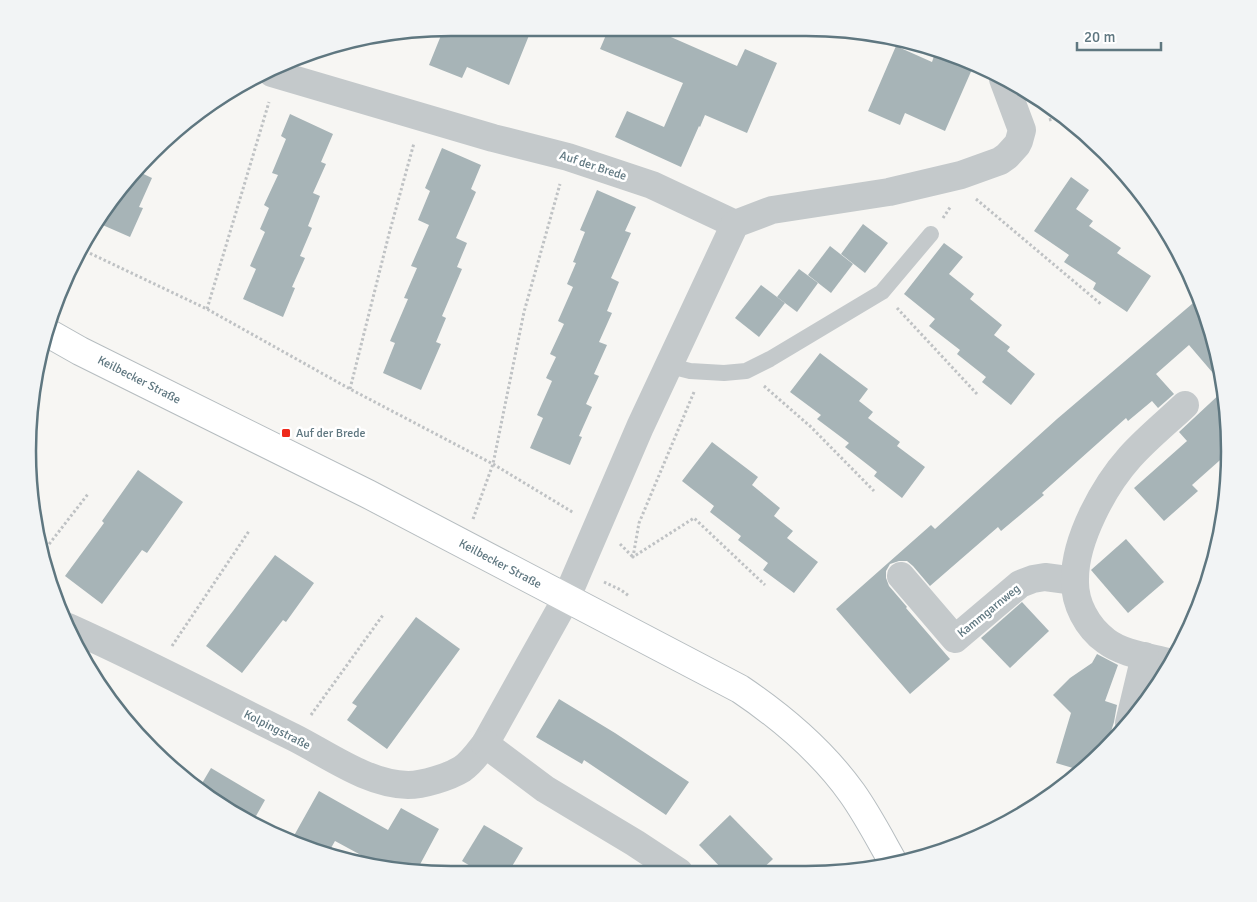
<svg xmlns="http://www.w3.org/2000/svg" width="1257" height="902" viewBox="0 0 1257 902" font-family="Signika,sans-serif">
<rect width="100%" height="100%" fill="#f7f6f3"/>
<g fill="#a7b4b7">
<polygon points="444,28 532,28 509,85 467,67 462,78 429,65"/>
<polygon points="609,28 667,28 664,34 737,66 745,49 777,63 747,133 705,115 700,127 699,126 681,167 615,137 627,111 664,127 683,83 600,49"/>
<polygon points="896,46 932,62 935,53 973,67 945,131 905,113 900,125 868,111"/>
<polygon points="290,114 333,134 321,162 326,164 313,193 320,196 308,226 312,228 300,256 305,258 292,287 295,288 283,317 243,299 256,269 250,266 265,232 260,229 269,208 264,205 278,175 272,173 286,139 281,136"/>
<polygon points="442,148 481,165 471,189 476,192 456,238 467,243 457,267 462,269 442,316 446,318 436,342 441,344 421,390 383,373 395,343 390,341 408,299 404,298 417,268 411,266 429,225 418,220 430,191 425,188"/>
<polygon points="135,170 152,178 139,207 143,208 130,237 98,223"/>
<polygon points="1071,177 1089,190 1076,209 1093,221 1089,226 1121,248 1117,253 1151,276 1127,312 1093,289 1096,283 1064,262 1069,255 1034,231"/>
<polygon points="597,190 636,207 625,231 631,233 611,278 619,282 607,311 612,313 599,342 607,345 594,374 599,376 586,404 592,407 579,436 582,437 570,465 530,448 543,418 537,415 552,381 546,378 556,357 550,354 564,324 558,321 573,287 567,284 576,263 573,262 585,232 580,230"/>
<polygon points="863,224 888,243 865,273 841,254"/>
<polygon points="944,243 963,257 949,274 974,294 970,299 1002,325 994,335 1010,347 1007,351 1035,374 1011,405 982,382 986,377 957,354 960,350 929,326 935,319 904,294"/>
<polygon points="830,246 853,264 831,293 808,275"/>
<polygon points="799,269 818,283 797,312 777,297"/>
<polygon points="761,285 785,303 759,337 735,318"/>
<polygon points="1199,298 1207,315 1224,386 1189,345 1156,374 1174,394 1158,408 1152,401 1128,421 1126,418 1042,493 1044,495 1001,531 998,527 930,586 913,566 907,561 899,561 890,564 886,571 886,578 889,586 907,607 906,608 950,659 910,694 836,609 931,525 935,529 1057,419"/>
<polygon points="820,353 868,389 859,401 873,412 868,418 900,442 897,446 925,467 902,498 874,476 877,472 845,447 849,443 817,419 821,415 790,392"/>
<polygon points="1224,390 1226,396 1228,453 1192,485 1198,491 1164,521 1134,488 1187,441 1179,432"/>
<polygon points="712,442 758,477 752,485 780,508 774,516 793,531 787,538 818,562 794,593 763,570 768,563 738,540 741,536 710,512 714,506 682,481"/>
<polygon points="138,470 183,502 147,553 142,550 102,604 65,576 104,523 102,521"/>
<polygon points="1126,539 1164,582 1128,613 1091,570"/>
<polygon points="275,555 314,583 286,622 283,620 242,673 206,646 233,611"/>
<polygon points="1022,602 1049,631 1010,668 981,638"/>
<polygon points="416,617 460,649 387,749 347,720 357,706 352,703"/>
<polygon points="1097,654 1118,665 1105,701 1117,705 1114,722 1106,747 1083,771 1056,763 1071,713 1053,695 1070,678 1092,663"/>
<polygon points="559,699 615,733 689,782 666,815 584,760 582,764 536,737"/>
<polygon points="211,768 265,800 252,823 198,790"/>
<polygon points="319,791 388,830 401,808 439,829 416,872 383,867 335,841 327,855 291,841"/>
<polygon points="730,815 773,859 760,871 725,872 699,845"/>
<polygon points="484,825 523,848 508,873 482,873 462,861"/>
</g>
<g fill="none" stroke-linecap="round" stroke-linejoin="round">
<g stroke="#b6bdc0" stroke-width="30">
<path id="secondary" d="M50,334l30,17 288,143 372,195c43,29 82,62 112,104 15,21 28,46 41,69"/>
</g>
<g stroke="#bfc2c4" stroke-width="3" stroke-dasharray="2.5 2.5" stroke-linecap="butt">
<polyline points="1049,120 1058,117"/>
<polyline points="976,199 1102,305"/>
<polyline points="943,218 951,206"/>
<polyline points="81,249 207,309 350,389 493,464 574,513"/>
<polyline points="897,308 977,394"/>
<polyline points="207,309 269,102"/>
<polyline points="764,386 811,427 874,491"/>
<polyline points="350,389 389,234 414,143"/>
<polyline points="694,392 639,523 633,557 694,518 765,585"/>
<polyline points="473,519 493,464 524,312 560,184"/>
<polyline points="620,544 633,557"/>
<polyline points="43,552 88,494"/>
<polyline points="604,582 621,590 629,596"/>
<polyline points="172,646 249,531"/>
<polyline points="311,715 383,615"/>
</g>
<polyline stroke="#c4c9cb" stroke-width="16" points="670,366 690,371 724,373 746,371 770,359 882,292 931,234"/>
<g stroke="#c4c9cb" stroke-width="28">
<polyline points="272,73 493,138 568,157 652,185 735,224"/>
<polyline points="901,576 955,639 1020,584 1033,579 1045,577 1075,581"/>
<path d="M68,627c76,34 150,73 225,110 36,18 74,47 115,48 15,0 41,-8 54,-16 9,-6 16,-16 23,-25l81,-145 74,-172 95,-203 37,-14 117,-18 72,-17 39,-14 7,-5 10,-11 2,-4 3,-11 -19,-51"/>
<path d="M1171,663c-21,-6 -48,-9 -65,-22 -19,-14 -32,-38 -31,-62 0,-40 29,-93 55,-122 17,-19 37,-35 55,-52"/>
<polyline points="1129,723 1145,656"/>
<polyline points="485,744 545,789 635,843 679,872"/>
</g>
<use href="#secondary" stroke="#fff" stroke-width="28"/>
</g>
<rect fill="#ee291b" stroke="#fff" stroke-width="2" x="281" y="428" width="10" height="10" rx="2.5"/>
<g text-anchor="middle" dominant-baseline="central" stroke-width="5" stroke-linejoin="round" paint-order="stroke">
<g font-size="12" fill="#5f7780" stroke="#fff">
<text transform="translate(593 166) rotate(18)">Auf der Brede</text>
<text transform="translate(139 380) rotate(27)">Keilbecker Straße</text>
<text transform="translate(500 564) rotate(28)">Keilbecker Straße</text>
<text transform="translate(989 611) rotate(-39)">Kammgarnweg</text>
<text transform="translate(277 730) rotate(27)">Kolpingstraße</text>
</g>
<g font-size="12" fill="#5f7780" stroke="#fff" text-anchor="start">
<text x="296" y="433">Auf der Brede</text>
</g>
</g>
<path d="M0 0H1257V902H0ZM451 36H806A415 415 0 0 1 1221 451V451A415 415 0 0 1 806 866H451A415 415 0 0 1 36 451V451A415 415 0 0 1 451 36Z" fill="#f2f4f5" fill-rule="evenodd"/>
<path fill="none" stroke="#5f7780" stroke-width="2.5" d="M451 36H806A415 415 0 0 1 1221 451V451A415 415 0 0 1 806 866H451A415 415 0 0 1 36 451V451A415 415 0 0 1 451 36Z"/>
<path d="M1077 42v8h84v-8" fill="none" stroke="#5f7780" stroke-width="2.5"/>
<text x="1084" y="42" font-size="15" fill="#5f7780" stroke="#ffffff" stroke-width="4" paint-order="stroke">20 m</text>
</svg>
